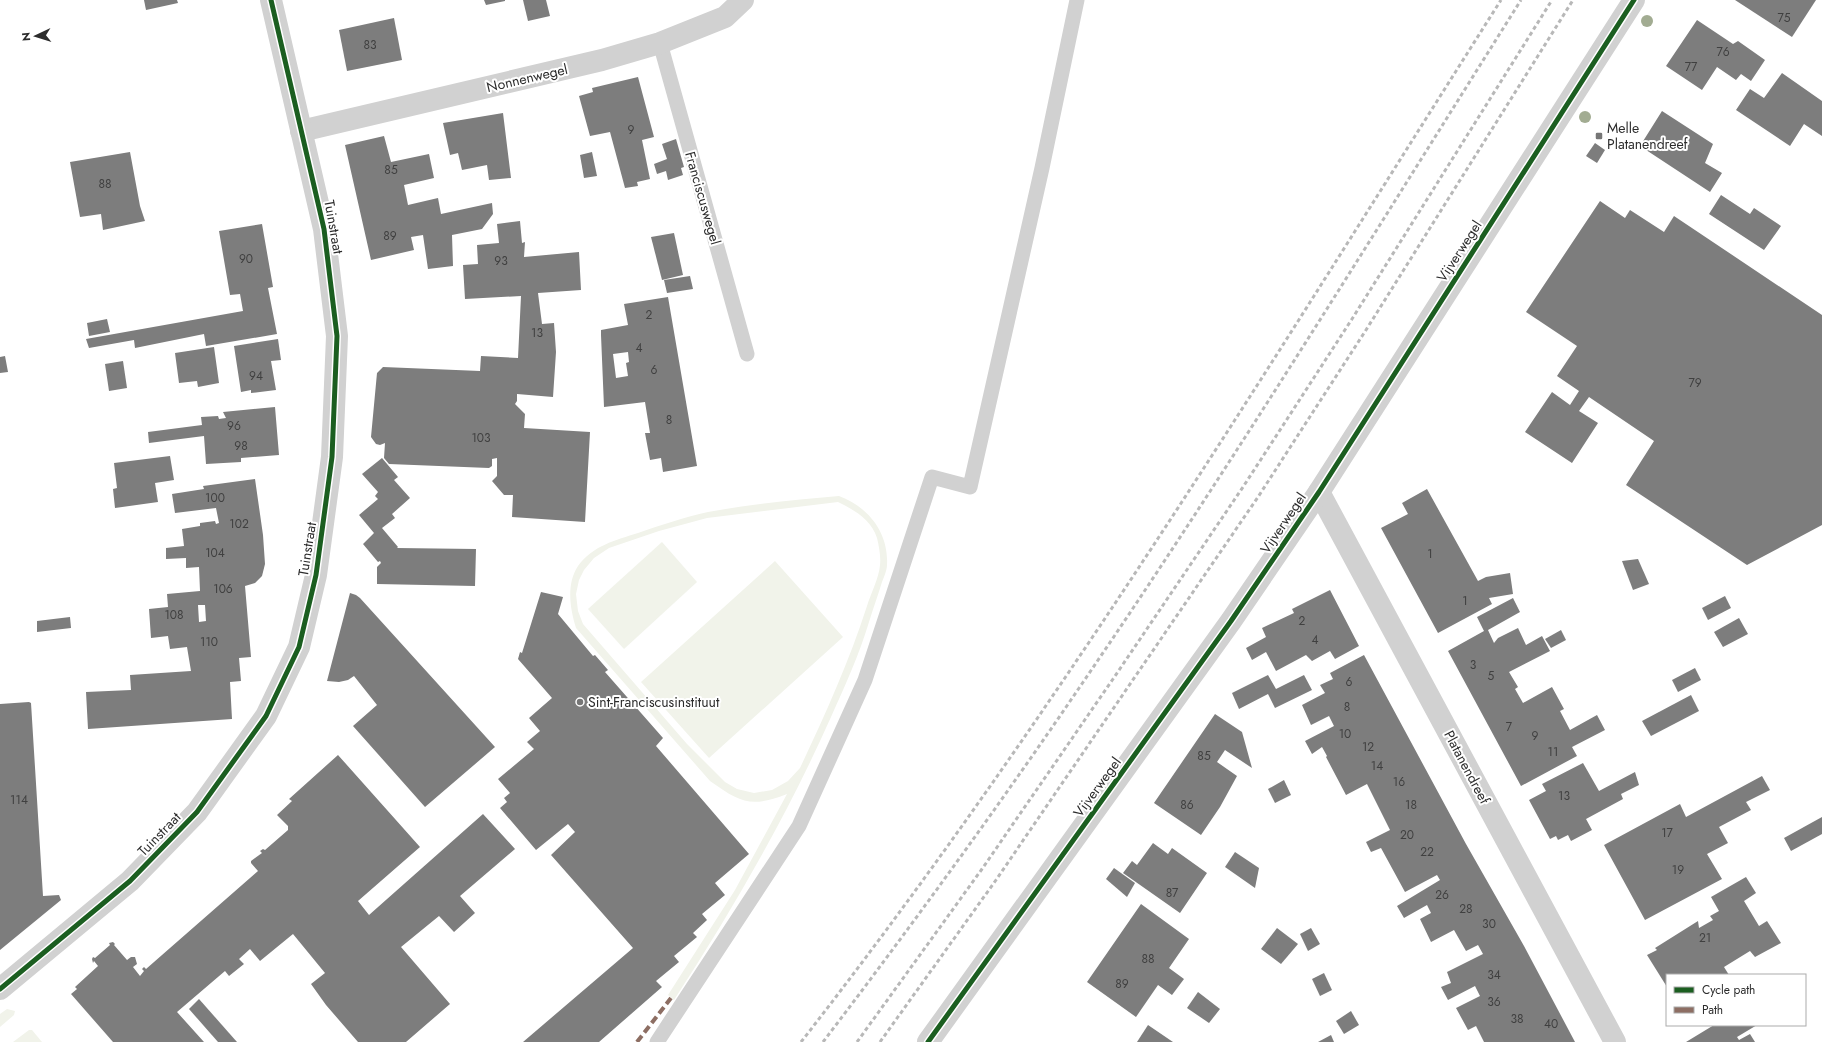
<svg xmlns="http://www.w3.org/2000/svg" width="1822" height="1042" viewBox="0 0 1822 1042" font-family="Jost,sans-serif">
<rect width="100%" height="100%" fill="#fff"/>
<g fill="#f1f3ea" fill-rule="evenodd">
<path d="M839,496c28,10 50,36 48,69 0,5 -3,12 -5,17 -4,13 -9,27 -13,40 -10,33 -24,64 -38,95 -44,99 -98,192 -157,283l-6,-5 67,-105 52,-96c-36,14 -46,9 -77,-13l-134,-153c-6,-19 -10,-44 2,-62 14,-20 38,-26 60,-33 23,-8 47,-16 70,-21 43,-8 87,-12 131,-16zM838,502c16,8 33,17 39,36 2,8 4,19 3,27 -1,13 -9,28 -13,41 -18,56 -42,109 -67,162l-12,13 -16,9 -18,3 -17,-4 -12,-7 -38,-38 -104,-120 -5,-13 -2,-17 3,-14 5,-10 10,-12 15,-10 50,-17 48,-13z"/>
<polygon points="662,542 697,582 624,649 588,609"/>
<polygon points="775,561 843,637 709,758 641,682"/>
<polygon points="7,1009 15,1011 14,1015 0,1027 0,1014"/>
<polygon points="29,1030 32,1030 42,1042 13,1042"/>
</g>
<g fill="#7d7d7d" fill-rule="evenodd">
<polygon points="144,0 177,0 178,3 146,10"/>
<polygon points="484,0 505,0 505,1 486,5"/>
<polygon points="523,0 546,0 550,16 528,21"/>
<polygon points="1735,0 1816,0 1792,37"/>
<polygon points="394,18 402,60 347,71 339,30"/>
<polygon points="1697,20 1733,44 1738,41 1765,60 1751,81 1741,74 1736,80 1717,67 1702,90 1666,66"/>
<polygon points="1782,73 1822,101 1822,136 1804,124 1790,146 1736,110 1750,89 1764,98"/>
<polygon points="638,77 654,137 642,140 650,179 637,182 638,186 625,188 610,132 590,136 579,96 593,92 592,88"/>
<polygon points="1662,111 1713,144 1705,163 1722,173 1710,192 1640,146"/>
<polygon points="503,113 511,178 489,180 487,165 462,170 458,153 450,155 443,123"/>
<polygon points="384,136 391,162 429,154 434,178 404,185 408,205 438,198 441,214 492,203 493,214 482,229 452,235 453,266 428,269 423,235 411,237 414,250 371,260 345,145"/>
<polygon points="676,139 684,167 681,168 683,175 668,180 666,171 657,174 654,164 667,159 662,144"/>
<polygon points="1595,143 1605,150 1597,163 1586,156"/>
<polygon points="130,152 140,206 145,221 103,230 101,214 80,217 70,162"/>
<polygon points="592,152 597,176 584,178 580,155"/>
<polygon points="1721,195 1750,214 1754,208 1781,226 1764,250 1709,214"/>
<polygon points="1600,201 1625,218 1630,210 1664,232 1674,216 1822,315 1822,525 1747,565 1626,485 1654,441 1589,397 1579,411 1598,423 1572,463 1525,432 1552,392 1570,405 1579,391 1557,376 1577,346 1526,312"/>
<polygon points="520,221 522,243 525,242 524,257 579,252 581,290 538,293 542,324 554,323 556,352 553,397 517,394 517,401 515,404 525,414 524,428 590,432 585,522 512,517 513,495 504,495 492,481 497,476 497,458 492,459 492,466 489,468 389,464 384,458 385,443 380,445 376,444 371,437 377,373 383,367 480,371 481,356 518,358 521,296 465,299 463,265 478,264 477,245 499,243 497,224"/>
<polygon points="262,224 273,287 268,288 277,334 206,346 204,334 135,348 134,340 89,348 86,339 243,311 240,294 230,295 219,231"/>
<polygon points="674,233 683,275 662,280 651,237"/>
<polygon points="690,276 693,289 667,293 664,280"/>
<path d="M668,297l29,169 -34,6 -2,-14 -11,2 -5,-27h5l-5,-31 -41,5 -3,-72v-5l27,-5 -4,-21zM628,352l1,10 -3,1 2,13 -12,2 -3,-24z"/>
<polygon points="107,319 110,332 89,336 87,323"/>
<polygon points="278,339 281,360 271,361 276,390 251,393 251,390 241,392 234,346"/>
<polygon points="214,347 219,383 198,387 197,381 179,383 175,353"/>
<polygon points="5,356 8,372 0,373 0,357"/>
<polygon points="123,361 127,388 109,391 105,364"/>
<polygon points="275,407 279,455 241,458 241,462 206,464 204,436 149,443 148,432 202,425 201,417 218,416 219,419 226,418 223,412"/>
<polygon points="170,456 174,480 155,483 158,502 115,508 113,489 117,488 114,463"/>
<polygon points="382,458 398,477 394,480 410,498 392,514 395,518 382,528 398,547 397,548 476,549 475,586 377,584 377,567 381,563 380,561 378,562 363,544 374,533 359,515 378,499 375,496 378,492 362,474"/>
<path d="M255,479l8,56 2,29 -3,12 -7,7 -10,3 6,71 -12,1 2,23 -11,1 2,37 -144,10 -2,-37 45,-2 -1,-15 61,-4 -4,-24 -17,2 -2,-13 -17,2 -2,-29 19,-2 -1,-13 33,-3 -1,-24 -13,1v-10l-20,1v-11l18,-2 -2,-17 18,-3v-3l15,-2 1,3 3,-1 -3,-15 -41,5 -3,-19 32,-5 -1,-3zM198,605h7l1,16 -7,1z"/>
<polygon points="1427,489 1478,581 1486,577 1510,573 1513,594 1489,598 1492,604 1438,633 1381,528 1408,514 1402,503"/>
<polygon points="1638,559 1649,584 1633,590 1622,561"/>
<polygon points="1330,590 1359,646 1335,659 1330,651 1312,661 1306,655 1276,671 1266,652 1252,660 1246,648 1266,637 1262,628 1294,613 1292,609"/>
<polygon points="541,592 563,597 558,614 593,656 595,655 608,670 605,672 663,738 656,746 749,854 715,883 725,895 702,914 707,920 693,933 697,937 674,956 679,962 656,981 662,987 599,1042 523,1042 633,948 551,855 575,832 568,824 536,850 500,808 507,802 504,798 510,793 498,779 534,749 527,742 540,731 529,718 552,698 518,659 520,652 522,653"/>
<polygon points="350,593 356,595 360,598 495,747 425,807 353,726 377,705 354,676 348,680 339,682 327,681"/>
<polygon points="1725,596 1731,608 1708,620 1702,608"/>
<polygon points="1513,598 1520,612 1488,630 1494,643 1498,638 1518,628 1526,645 1542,636 1550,651 1509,672 1518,687 1515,689 1523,703 1552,687 1564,709 1560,711 1570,730 1597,715 1605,730 1572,747 1577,756 1521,786 1448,651 1484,631 1477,617"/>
<polygon points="70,617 71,628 37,632 37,621"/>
<polygon points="1739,618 1748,634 1723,647 1714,632"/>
<polygon points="1561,630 1566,640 1551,648 1545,639"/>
<polygon points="1364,655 1466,844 1524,946 1575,1042 1484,1042 1476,1026 1468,1030 1456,1008 1480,996 1475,986 1448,1000 1441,987 1451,983 1447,972 1483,954 1478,945 1466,951 1454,930 1431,942 1420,919 1431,913 1427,905 1404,918 1397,906 1440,880 1437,875 1405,892 1381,848 1371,852 1366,842 1390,830 1367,784 1346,795 1326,757 1327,756 1322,747 1312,754 1305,741 1334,726 1329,716 1311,725 1302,705 1325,693 1320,685 1333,679 1330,673"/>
<polygon points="1695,668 1701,680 1678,692 1672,680"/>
<polygon points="1268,675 1276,689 1304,675 1312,690 1275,708 1268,694 1239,709 1232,693"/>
<polygon points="1691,695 1699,711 1651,736 1642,721"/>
<polygon points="29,702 31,703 43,896 59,895 61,900 0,950 0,704"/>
<polygon points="1215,714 1242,732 1252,768 1225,750 1217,762 1237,776 1220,807 1201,835 1154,803"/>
<polygon points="338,755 420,847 358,901 369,915 483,814 515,849 460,896 475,913 454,932 439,916 401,947 450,1004 406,1042 358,1042 326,1005 311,984 325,973 293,934 260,961 250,949 239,959 244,964 229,976 225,971 177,1012 204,1042 113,1042 71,994 77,989 75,987 98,966 94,961 93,963 92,959 93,957 95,958 110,945 109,943 113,942 115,944 114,945 127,960 131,957 135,957 137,964 133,967 140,976 144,971 142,969 144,967 146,969 258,871 251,863 251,861 262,853 260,851 263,849 265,850 288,830 288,826 277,815 292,801 289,799"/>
<polygon points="1583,763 1599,791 1635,772 1639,785 1621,794 1623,799 1586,819 1592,830 1571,841 1568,835 1558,840 1556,836 1550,839 1529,800 1546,791 1542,784"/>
<polygon points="1762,776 1770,790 1746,802 1751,810 1719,827 1728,843 1707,854 1722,879 1645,920 1604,845 1680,804 1686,817"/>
<polygon points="1284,780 1291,795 1275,803 1268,789"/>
<polygon points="1822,817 1822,834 1791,851 1784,838"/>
<polygon points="1153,843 1168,854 1172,848 1207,873 1180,913 1123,873 1132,861 1137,865"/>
<polygon points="1235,852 1259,868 1255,888 1225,867"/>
<polygon points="1114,868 1135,883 1127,897 1106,879"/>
<polygon points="1746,877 1756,893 1744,901 1759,926 1767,921 1781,943 1755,957 1750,951 1724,967 1729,975 1667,975 1667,987 1647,955 1657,950 1655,948 1698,921 1699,928 1713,920 1710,916 1719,911 1711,897"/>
<polygon points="1141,904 1189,939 1169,968 1184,979 1172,995 1158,985 1136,1017 1087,982"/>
<polygon points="1277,928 1298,944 1281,964 1261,949"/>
<polygon points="1311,928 1320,944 1308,951 1300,934"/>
<polygon points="1324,973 1332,990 1320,996 1312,979"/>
<polygon points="1198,992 1220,1009 1209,1023 1187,1008"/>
<polygon points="199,999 237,1042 218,1042 189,1009"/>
<polygon points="1351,1011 1359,1025 1344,1034 1336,1021"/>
<polygon points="1148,1025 1173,1042 1137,1042"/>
<polygon points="1714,1025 1757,1025 1737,1037 1739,1040 1750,1034 1755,1042 1686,1042"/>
<polygon points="1331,1035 1334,1042 1318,1042"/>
</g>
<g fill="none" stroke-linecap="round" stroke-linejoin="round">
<g stroke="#d1d1d1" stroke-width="15">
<polyline points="660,43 747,354"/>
<polyline points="657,1042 799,826 865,680 932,477 970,487 1042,168 1077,0"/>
</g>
<g stroke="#d1d1d1" stroke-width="22">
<polyline points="301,131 602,60 660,43 725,17 743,0"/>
<polyline points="1319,492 1615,1042"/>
<polyline points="0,989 130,881 197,812 266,716 299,647 316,575 332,457 337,336 324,229 271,0"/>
<polyline points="928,1042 1231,621 1319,492 1634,0"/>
</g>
<g stroke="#b8b8b8" stroke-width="3" stroke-dasharray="4 3" stroke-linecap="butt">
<path d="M801,1042c258,-330 476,-689 700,-1042"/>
<path d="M823,1042c93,-122 183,-246 269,-373 149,-219 288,-445 429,-669"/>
<polyline points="857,1042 982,869 1113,679 1243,487 1352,319 1552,0"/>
<polyline points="880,1042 996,880 1258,497 1366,330 1573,0"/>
</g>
<polyline stroke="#8d6e63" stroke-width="4" stroke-dasharray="8 4" stroke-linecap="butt" points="637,1042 671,998"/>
<g stroke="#fff" stroke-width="8">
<g id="cycleway">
<polyline points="0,989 130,881 197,812 266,716 299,647 316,575 332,457 337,336 324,229 271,0"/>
<polyline points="928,1042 1231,621 1319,492 1634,0"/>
</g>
</g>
<use href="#cycleway" stroke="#1b5e20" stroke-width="5"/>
</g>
<g fill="#a2ac92">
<circle cx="1647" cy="21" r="6"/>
<circle cx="1585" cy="117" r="6"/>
</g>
<g fill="#767676" stroke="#fff" stroke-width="1.5">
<rect x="1595" y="132" width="8" height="8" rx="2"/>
<circle cx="580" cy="702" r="4"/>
</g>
<g text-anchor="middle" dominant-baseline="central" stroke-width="4" stroke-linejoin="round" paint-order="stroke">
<g font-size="12" fill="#404040">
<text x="1784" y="18">75</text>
<text x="370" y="45">83</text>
<text x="1723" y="52">76</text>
<text x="1691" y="67">77</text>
<text x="631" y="130">9</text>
<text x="391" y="170">85</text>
<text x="105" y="184">88</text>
<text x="390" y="236">89</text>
<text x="246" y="259">90</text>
<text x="501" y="261">93</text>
<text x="649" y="315">2</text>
<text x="537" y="333">13</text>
<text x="639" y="348">4</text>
<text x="654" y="370">6</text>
<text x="256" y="376">94</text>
<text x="1695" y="383">79</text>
<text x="669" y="420">8</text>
<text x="234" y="426">96</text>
<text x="481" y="438">103</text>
<text x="241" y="446">98</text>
<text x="215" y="498">100</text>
<text x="239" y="524">102</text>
<text x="215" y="553">104</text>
<text x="1430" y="554">1</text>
<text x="223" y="589">106</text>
<text x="1465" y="601">1</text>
<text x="174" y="615">108</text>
<text x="1302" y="621">2</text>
<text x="1315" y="640">4</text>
<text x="209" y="642">110</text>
<text x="1473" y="665">3</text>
<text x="1491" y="676">5</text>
<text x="1349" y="682">6</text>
<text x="1347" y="707">8</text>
<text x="1509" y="727">7</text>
<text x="1345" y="734">10</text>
<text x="1535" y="736">9</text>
<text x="1368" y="747">12</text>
<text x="1553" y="752">11</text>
<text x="1204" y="756">85</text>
<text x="1377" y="766">14</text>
<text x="1399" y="782">16</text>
<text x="1564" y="796">13</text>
<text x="19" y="800">114</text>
<text x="1187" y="805">86</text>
<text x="1411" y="805">18</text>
<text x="1667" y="833">17</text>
<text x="1407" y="835">20</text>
<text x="1427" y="852">22</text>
<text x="1678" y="870">19</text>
<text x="1172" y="893">87</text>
<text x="1442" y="895">26</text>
<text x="1466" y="909">28</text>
<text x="1489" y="924">30</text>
<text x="1705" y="938">21</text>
<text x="1148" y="959">88</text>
<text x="1494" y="975">34</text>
<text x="1122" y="984">89</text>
<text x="1494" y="1002">36</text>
<text x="1517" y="1019">38</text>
<text x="1551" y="1024">40</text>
</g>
<g font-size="14" fill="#2c2c2c" stroke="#fff">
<text transform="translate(527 78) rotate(-13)">Nonnenwegel</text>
<text transform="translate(703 198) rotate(74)">Franciscuswegel</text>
<text transform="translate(334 227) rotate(80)">Tuinstraat</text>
<text transform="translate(1459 251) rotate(-57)">Vijverwegel</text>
<text transform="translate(1283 523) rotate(-56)">Vijverwegel</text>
<text transform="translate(307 549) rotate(-81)">Tuinstraat</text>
<text transform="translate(1467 767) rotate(62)">Platanendreef</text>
<text transform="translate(1097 787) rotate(-54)">Vijverwegel</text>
<text transform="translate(159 834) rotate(-46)">Tuinstraat</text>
</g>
<g font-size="14" fill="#2c2c2c" stroke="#fff" text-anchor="start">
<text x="1607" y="128">Melle<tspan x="1607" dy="16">Platanendreef</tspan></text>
<text x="588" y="702">Sint-Franciscusinstituut</text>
</g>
</g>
<rect x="1666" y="974" width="140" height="52" fill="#ffffff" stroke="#ababab"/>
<rect x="1674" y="987" width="20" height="6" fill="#1b5e20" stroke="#ababab"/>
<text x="1702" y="994" font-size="12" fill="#2c2c2c">Cycle path</text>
<rect x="1674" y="1007" width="20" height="6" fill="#8d6e63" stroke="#ababab"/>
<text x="1702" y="1014" font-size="12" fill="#2c2c2c">Path</text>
<g transform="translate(36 36) rotate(266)" stroke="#ffffff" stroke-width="3" paint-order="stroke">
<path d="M0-3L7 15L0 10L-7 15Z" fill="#2c2c2c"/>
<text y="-6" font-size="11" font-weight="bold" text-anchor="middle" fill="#2c2c2c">N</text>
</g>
</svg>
